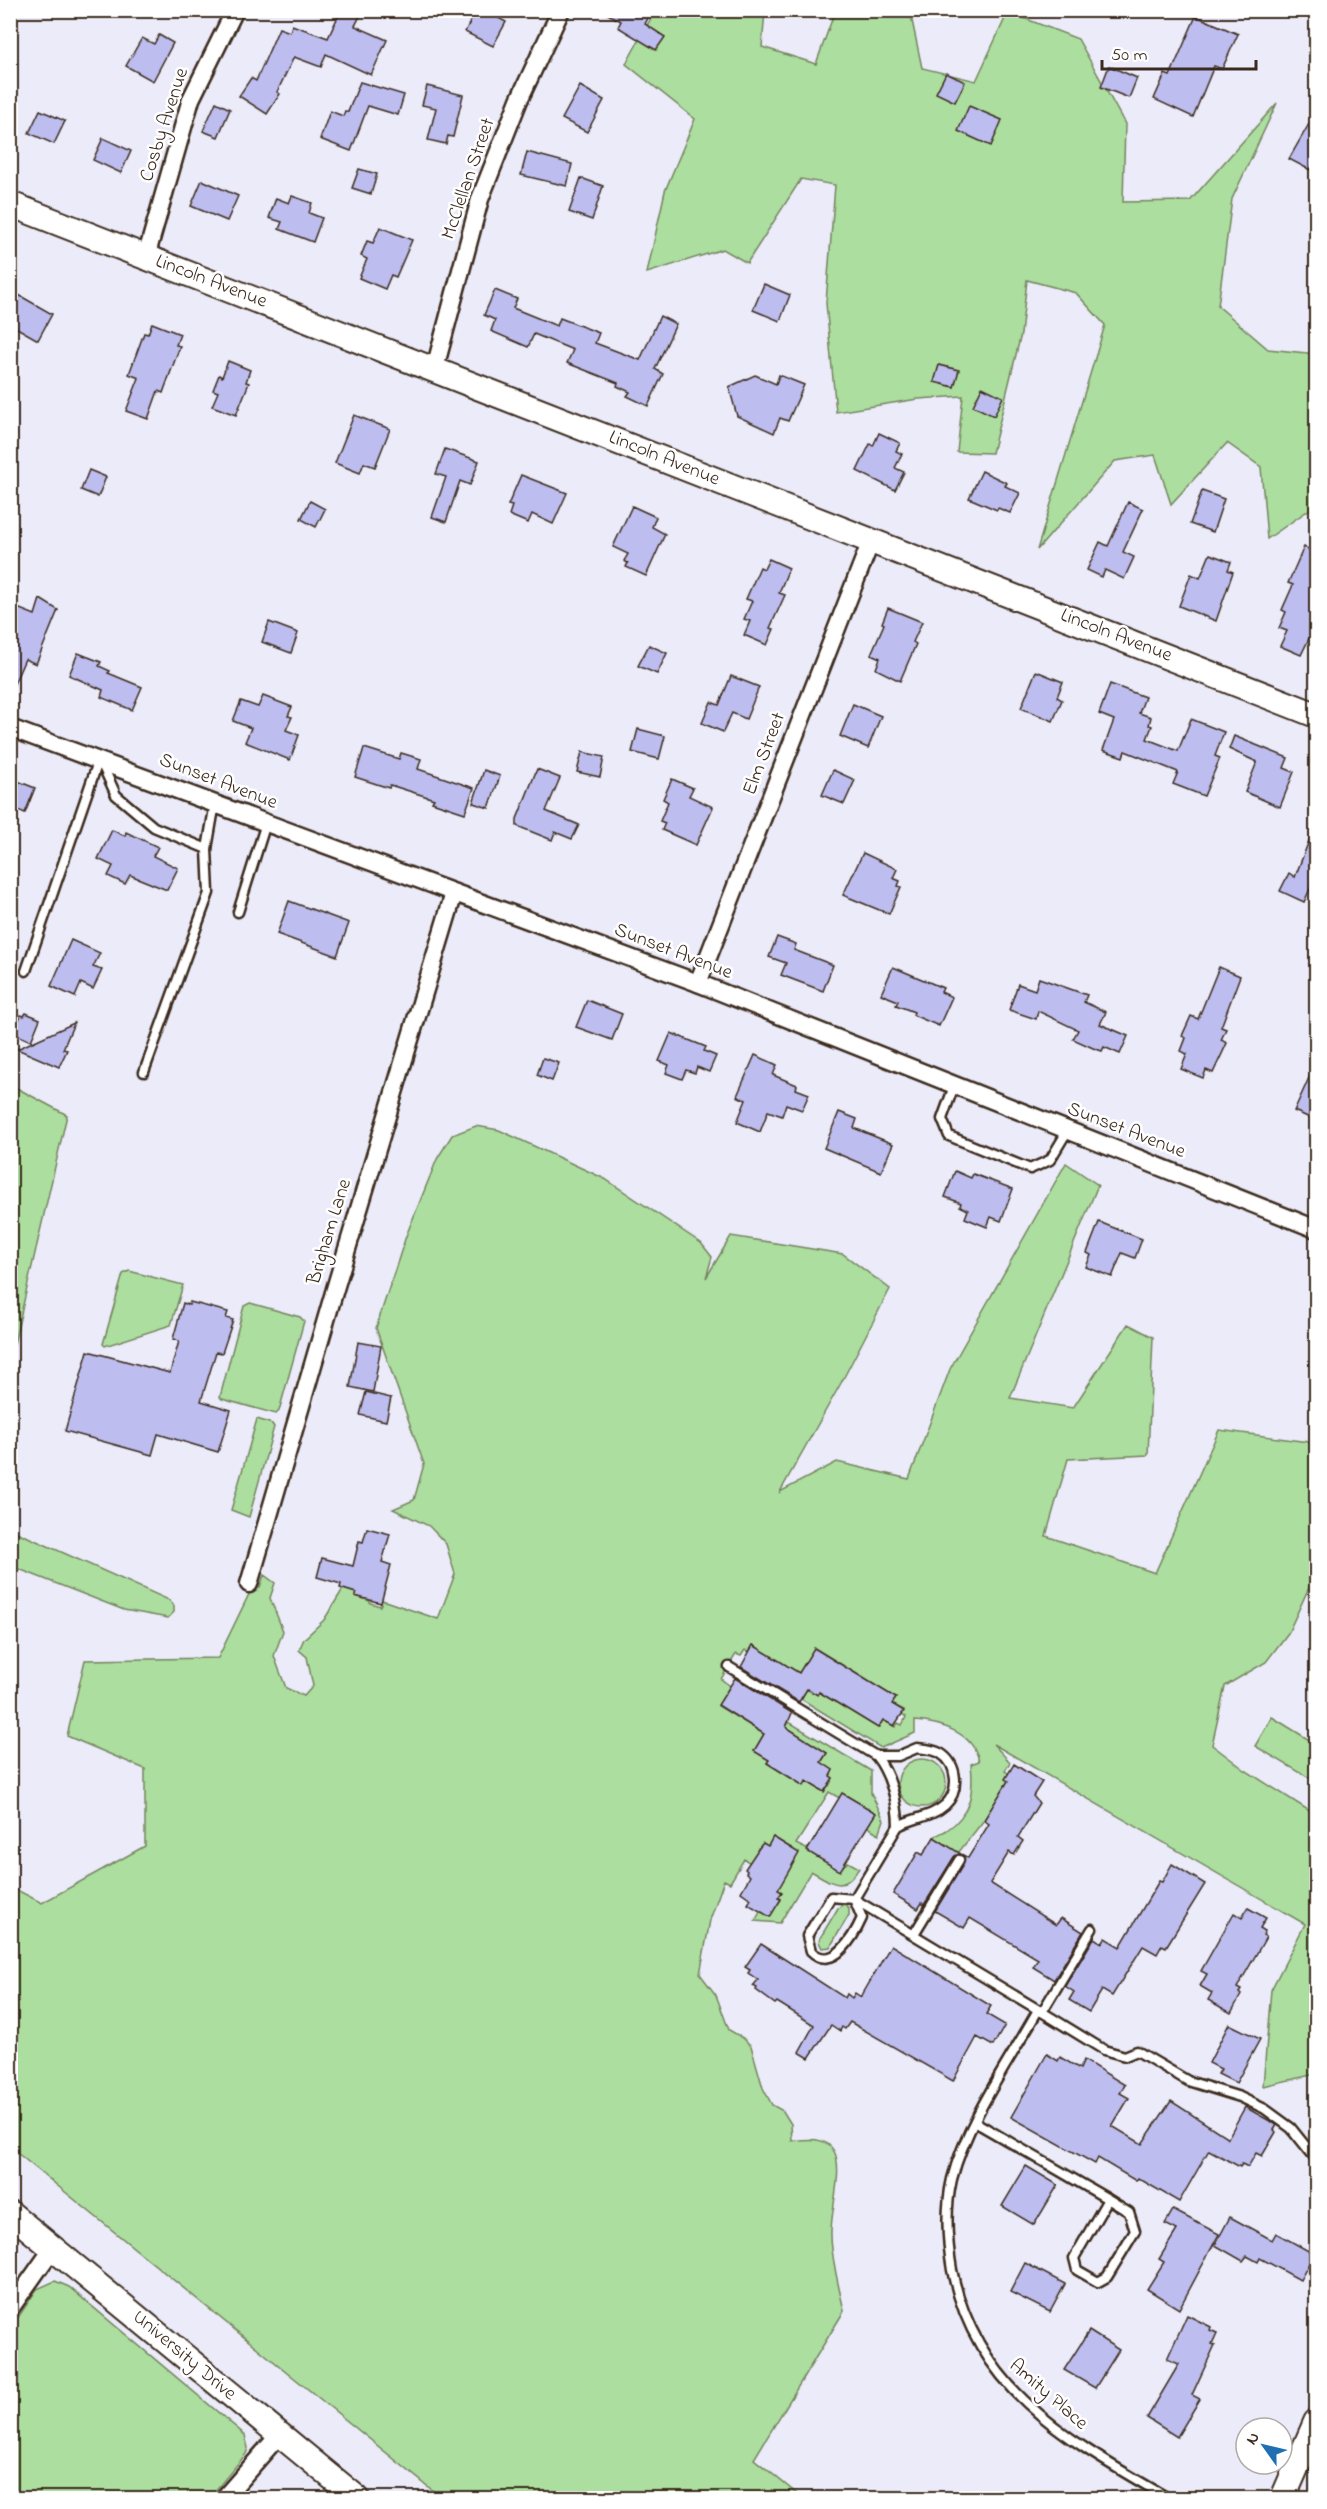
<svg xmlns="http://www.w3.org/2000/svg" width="1327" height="2509" viewBox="0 0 1327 2509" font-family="'Indie Flower',sans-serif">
<rect width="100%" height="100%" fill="#ebebfa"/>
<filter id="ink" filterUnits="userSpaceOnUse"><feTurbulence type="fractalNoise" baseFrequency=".0167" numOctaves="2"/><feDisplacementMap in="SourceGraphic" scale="12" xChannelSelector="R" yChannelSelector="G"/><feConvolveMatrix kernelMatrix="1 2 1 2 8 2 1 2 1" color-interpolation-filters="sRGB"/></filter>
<g filter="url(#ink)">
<g fill="#acde9f" stroke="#74845e" stroke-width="1.5">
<polygon points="655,11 765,11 762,47 816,64 835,11 910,11 922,68 976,81 1008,12 1078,39 1125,124 1123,202 1190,201 1277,103 1232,199 1218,306 1268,349 1316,354 1316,496 1310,509 1267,539 1261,467 1227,443 1171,504 1155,455 1115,461 1037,550 1105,325 1076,293 1027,280 1021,334 992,453 957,452 963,396 918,399 836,412 826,303 835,185 801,179 747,263 723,249 647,273 665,191 695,119 626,64"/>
<polygon points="11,1085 67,1115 11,1357"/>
<path d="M476,1126l23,4 106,49 96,64 11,14 -6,21 25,-42 112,18 47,35 -49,94 -61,109 57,-30 72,17 41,-110 116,-206 32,22 -88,213 63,10 55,-84 25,13 -5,118 -80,4 -22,77 109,37 64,-143 97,13v129l-28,61 -22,29 -41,24 -13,59 33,25 71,45v259l-53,12 8,-96 34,-66 -312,-180 17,18 -5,9 4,3 -1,7 -24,39 -29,37 -21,-20c4,-3 8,-4 13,-7 24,-16 27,-39 24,-66l8,-3c-6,-29 -38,-38 -64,-40v12l-34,15 -80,-49 6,-10 10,6 2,-3 59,36 5,-8 12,7 3,-4 4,2 4,-8 -4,-3 2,-4 -12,-6 4,-6 -81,-50 -16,25 -46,-28 -4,7 -4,-2 -4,6 -5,-2 -15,25 9,7 -12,20 46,28 -10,17 15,9 -2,3 36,23 3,-5 14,9 5,-6 4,2 4,-8 -3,-2 3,-6 -12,-7 6,-10 -41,-26 3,-5 82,49v22l13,27 -5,14 -14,-9 10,-12 -28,-17 -4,4 -14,-8 -33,52 10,5 4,-2 33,19 5,-4 11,6c-16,26 -26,15 -48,3l-31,52 -25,-2 5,-9 4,1 5,-8 6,3 6,-8c-9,-12 5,-39 12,-51l-20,-12 -5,9 -10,2 -6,16 -8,-5 -14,24 -6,-3 -14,40 -10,54 16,21 13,35 14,8 8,8 12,42 9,17 11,6 8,13 1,17c15,-2 33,-5 42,10 10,19 -4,61 -3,83 0,25 8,52 13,77l-90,148 48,39h-360l-431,-350v-261l31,16 103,-57v-77l-78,-33 18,-76 133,-2 34,-70 8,-1 4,-12 11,8 -5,15 13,33 -9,25 12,32 18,8 9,-10 -6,-29 -8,-7 5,-11 20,-19 19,-31 13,4 -1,3 15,5v2l10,3 2,-6 56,19 17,-45 -9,-30 -17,-18 -36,-17 21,-9 10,-36 -48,-136 30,-92 31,-77 15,-24z"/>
<polygon points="129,1271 183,1285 171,1325 105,1346 103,1344 123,1274"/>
<polygon points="250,1303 300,1317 304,1321 279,1411 276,1414 222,1399 220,1397 244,1306"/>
<polygon points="257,1419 272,1424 274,1427 249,1517 231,1510"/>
<polygon points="10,1529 169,1600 174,1606 174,1612 168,1618 124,1610 11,1566"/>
<polygon points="1272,1717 1316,1744 1316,1782 1255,1746"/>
<circle cx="922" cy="1783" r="24"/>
<polygon points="844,1904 849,1908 849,1915 830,1947 822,1948 819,1942 820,1938 838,1908"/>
<polygon points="55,2281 69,2287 245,2435 248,2448 246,2454 209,2498 11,2498 11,2328 37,2289"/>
</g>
<g fill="#bdbdef" stroke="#3b2a1e" stroke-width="1.5">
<polygon points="341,10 363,10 355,26 387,40 371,75 326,54 321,67 294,57 277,92 280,94 267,114 239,96 251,78 256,81 279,28 290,32 292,25 328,38"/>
<polygon points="476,10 484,10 506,22 493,46 465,32"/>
<polygon points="600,10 652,10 645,24 665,37 656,50 618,27 621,21"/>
<polygon points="1196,16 1238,34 1222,69 1214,66 1193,117 1154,99 1165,74 1170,76"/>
<polygon points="159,35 173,43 153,81 126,66 142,38 154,44"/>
<polygon points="1109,66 1137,78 1129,98 1101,87"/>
<polygon points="946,73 965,82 955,102 936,93"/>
<polygon points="360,82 404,95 398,115 368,106 351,151 320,139 330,111 343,116 345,111 348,112"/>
<polygon points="427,86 463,95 453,137 448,136 446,144 428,140 436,108 422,105"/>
<polygon points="580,86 604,100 587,132 562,119"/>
<polygon points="216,102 230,109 218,137 203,131"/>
<polygon points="969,106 1002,120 991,146 958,131"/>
<polygon points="40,110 65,121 54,144 29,133"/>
<polygon points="1317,110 1317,158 1310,170 1289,159"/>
<polygon points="103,138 131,151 121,173 93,160"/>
<polygon points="527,152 572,164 567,186 521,175"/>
<polygon points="359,169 377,174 371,194 352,188"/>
<polygon points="581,178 603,186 592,220 569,212"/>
<polygon points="202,180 238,196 227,221 191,206"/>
<polygon points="292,196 312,203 309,213 322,218 313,242 279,229 282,222 269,218 276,198 289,203"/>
<polygon points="380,227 412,240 396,277 391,275 385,289 359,278 367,259 361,256 367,241 373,243"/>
<polygon points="764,284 790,295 780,321 753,310"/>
<polygon points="10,290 52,314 38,340 10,324"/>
<polygon points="495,290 517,299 513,308 557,326 560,318 599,333 595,343 640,360 660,316 676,324 655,369 663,374 648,406 627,396 630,392 617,386 618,383 567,363 573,350 534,334 528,347 491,331 495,320 484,315"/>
<polygon points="152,323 180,334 176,345 180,346 163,393 158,391 148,419 126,411 139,378 129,374 144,333 148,334"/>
<polygon points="228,361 250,370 246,382 249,383 236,415 212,406 218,392 213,390 219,375 222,377"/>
<polygon points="939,365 959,370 954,387 934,382"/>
<polygon points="755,375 776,384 779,375 804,385 788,421 780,418 774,433 737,416 729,387"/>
<polygon points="982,387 1003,397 994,416 973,406"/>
<polygon points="354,415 390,429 375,467 364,463 360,473 335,463"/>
<polygon points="879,433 900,443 896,451 902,454 895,468 904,472 895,490 857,471 870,444 873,446"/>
<polygon points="445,449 479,461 470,485 460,481 446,522 432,517 446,477 436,474"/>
<polygon points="89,470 106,477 98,497 81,490"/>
<polygon points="982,471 1007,483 1005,486 1020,493 1010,513 998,508 997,510 969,498"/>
<polygon points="521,475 567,493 553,524 532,514 528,523 509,515 512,506 508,505"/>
<polygon points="1202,491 1224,499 1213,532 1190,524"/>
<polygon points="310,501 325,509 316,527 301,519"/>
<polygon points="1128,502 1143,509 1123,552 1134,557 1124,579 1105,570 1102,577 1087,570 1100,542 1108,546"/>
<polygon points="632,506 656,517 652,527 665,534 646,576 626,567 628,563 624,561 628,554 613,547"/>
<polygon points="1304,547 1317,553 1317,622 1301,655 1280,646 1287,631 1279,628 1286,612 1282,610 1293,585 1288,583"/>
<polygon points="1210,554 1231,562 1228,570 1233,572 1216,621 1179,606 1191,574 1200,578"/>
<polygon points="769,559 789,568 779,593 785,595 770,628 774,629 767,645 744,635 750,621 744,619 752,601 746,599 760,567 764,569"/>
<polygon points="40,599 58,610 36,664 25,659 10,693 10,605 35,615"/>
<polygon points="888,608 922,622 913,642 916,644 900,681 876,669 880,658 871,654 884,624 882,623"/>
<polygon points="269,622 298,633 291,653 262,642"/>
<polygon points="649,645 667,653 657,674 638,666"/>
<polygon points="78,653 101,662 99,666 110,671 108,673 142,687 132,710 101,697 103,690 69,675"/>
<polygon points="1036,671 1063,682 1057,697 1062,700 1053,721 1021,708"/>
<polygon points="731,676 759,687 746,719 732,713 723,732 702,723 711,702 719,705"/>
<polygon points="1110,684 1145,697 1139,713 1151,717 1149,725 1152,726 1147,739 1178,751 1191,719 1224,732 1215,756 1220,758 1204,796 1173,784 1178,772 1125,751 1123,757 1103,750 1114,720 1099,714"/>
<polygon points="263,696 292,707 288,716 292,717 286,730 299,735 290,760 245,742 251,728 233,721 241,701 258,707"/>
<polygon points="853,704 881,716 868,748 840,736"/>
<polygon points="638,729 665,736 659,759 632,752"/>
<polygon points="1234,736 1288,758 1284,768 1294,772 1280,807 1245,792 1257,762 1229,749"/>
<polygon points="364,748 399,759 401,753 421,759 418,769 474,788 465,813 432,802 434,799 390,785 389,788 355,777"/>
<polygon points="582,752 604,757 600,777 577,772"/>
<polygon points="537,769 560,778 546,811 579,825 572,839 555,832 552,840 517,826 517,819"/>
<polygon points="484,770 500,776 489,808 473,803"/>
<polygon points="833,770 855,780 844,804 822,795"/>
<polygon points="10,778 35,788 25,813 10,807"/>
<polygon points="672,779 693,788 689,796 713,807 696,845 662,830 665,823 660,821 668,802 663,799"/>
<polygon points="1315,825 1317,874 1304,902 1280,891 1289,873 1295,877"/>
<polygon points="112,830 125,836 126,832 158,847 153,856 178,868 167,890 130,875 125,884 108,876 113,866 98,859"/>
<polygon points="863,853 897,869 893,878 900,881 898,886 901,887 889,914 843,895"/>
<polygon points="289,901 349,923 337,956 277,934"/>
<polygon points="777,937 796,944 794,950 833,965 823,991 781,975 786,963 769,957"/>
<polygon points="71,940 100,953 93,967 102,970 93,989 81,983 75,997 51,986"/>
<polygon points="893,967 943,988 941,992 952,997 939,1026 913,1015 914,1012 896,1005 898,1001 881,994"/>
<polygon points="1219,967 1240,976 1221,1027 1226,1029 1221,1040 1227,1043 1213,1073 1206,1070 1203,1078 1181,1069 1187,1054 1181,1051 1186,1038 1182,1036 1191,1016 1198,1019"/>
<polygon points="1039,978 1087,995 1084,1002 1106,1012 1100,1024 1128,1036 1120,1054 1104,1047 1102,1051 1093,1048 1073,1039 1078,1030 1038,1011 1036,1019 1009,1010 1018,984 1035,990"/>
<polygon points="587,1000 622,1014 612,1040 576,1027"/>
<polygon points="26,1013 40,1019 31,1041 13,1033 21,1015 24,1016"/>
<polygon points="74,1023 63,1049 67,1050 59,1067 17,1049"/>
<polygon points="671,1033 706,1047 704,1051 716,1056 709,1072 697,1067 695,1073 686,1070 682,1079 666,1073 669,1065 659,1061"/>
<polygon points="755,1055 777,1065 773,1075 797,1085 796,1089 809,1094 802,1110 786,1104 782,1116 768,1111 760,1132 737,1122 746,1100 737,1096"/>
<polygon points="543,1058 559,1063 552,1081 537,1075"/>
<polygon points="1317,1060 1317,1121 1294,1111"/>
<polygon points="839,1112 857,1119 854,1128 893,1144 881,1172 824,1148"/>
<polygon points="955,1171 971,1178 973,1174 1013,1189 1001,1221 991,1217 987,1227 965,1218 968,1210 960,1206 961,1203 945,1197"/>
<polygon points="1099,1222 1142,1239 1135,1258 1122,1253 1112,1277 1086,1267 1091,1255 1087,1253"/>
<polygon points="190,1302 228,1312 226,1318 233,1320 222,1353 216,1352 201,1401 231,1410 218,1452 158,1434 152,1455 65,1431 88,1351 170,1373 179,1341 173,1339 183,1303 189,1305"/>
<polygon points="358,1342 381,1346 373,1392 350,1387"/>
<polygon points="366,1392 391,1398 386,1421 360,1415"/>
<polygon points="367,1528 390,1534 382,1562 391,1565 381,1603 355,1596 356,1593 340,1588 341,1584 317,1577 322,1558 353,1566 359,1541 363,1542"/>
<polygon points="753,1645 799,1673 814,1648 896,1698 892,1704 904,1711 894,1726 883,1720 878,1728 819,1692 818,1695 807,1689 799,1702 741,1667"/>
<polygon points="735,1678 792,1713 786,1727 827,1753 821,1762 833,1770 830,1776 833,1778 824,1792 806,1781 804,1786 767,1763 769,1760 754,1751 764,1734 718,1705"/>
<polygon points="1014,1764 1042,1782 1033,1796 1039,1803 1018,1837 1023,1841 1014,1855 1009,1852 990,1883 1056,1925 1061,1918 1083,1932 1054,1980 1033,1967 1038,1959 970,1918 964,1928 935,1911 964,1863 963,1855 968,1858 989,1824 984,1820 1008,1781 1005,1779"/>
<polygon points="842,1793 876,1813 840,1871 807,1851"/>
<polygon points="773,1837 799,1853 778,1890 782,1892 778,1898 781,1899 770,1917 748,1904 751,1899 741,1892 750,1876 746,1873 747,1871 745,1869 759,1848 763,1843 768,1846"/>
<polygon points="934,1837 961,1854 954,1857 924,1905 922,1903 918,1909 893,1894 918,1852 923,1855"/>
<polygon points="1172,1864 1205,1884 1166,1947 1162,1945 1157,1954 1143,1946 1112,1996 1102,1990 1089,2012 1069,2000 1074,1992 1065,1986 1094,1938 1102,1943 1105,1938 1120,1947 1159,1881 1162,1882"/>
<polygon points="1248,1908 1266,1918 1260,1928 1265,1931 1263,1935 1266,1937 1237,1988 1241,1990 1239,1993 1241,1995 1231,2013 1208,2000 1212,1993 1200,1986 1207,1974 1201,1971 1234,1913 1242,1918"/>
<polygon points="761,1944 845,1998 847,1994 852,1998 855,1993 861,1997 891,1945 991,2006 986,2014 1005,2025 993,2046 977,2037 953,2081 850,2022 845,2029 842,2027 840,2031 831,2025 809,2058 799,2052 814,2025 777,2002 775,2004 756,1990 757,1988 753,1986 758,1980 748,1973 750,1970 745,1967"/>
<polygon points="1229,2024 1260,2039 1236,2083 1218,2074 1221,2069 1209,2063"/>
<polygon points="1047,2054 1058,2061 1060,2057 1080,2069 1084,2060 1125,2085 1120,2093 1129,2098 1112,2126 1142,2144 1171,2101 1228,2138 1245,2107 1277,2125 1274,2130 1276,2132 1262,2156 1256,2153 1248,2167 1242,2164 1240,2167 1209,2150 1179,2202 1138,2178 1136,2181 1098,2158 1095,2164 1011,2117"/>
<polygon points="1026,2166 1058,2185 1034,2225 1002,2206"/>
<polygon points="1173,2210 1219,2234 1179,2309 1147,2289 1164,2262 1159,2259 1177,2230 1165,2224"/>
<polygon points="1230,2217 1272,2240 1276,2233 1314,2254 1300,2280 1260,2258 1258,2262 1247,2256 1243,2261 1215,2245"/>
<polygon points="1025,2263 1065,2284 1050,2312 1010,2292"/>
<polygon points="1187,2315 1211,2327 1210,2330 1217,2333 1212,2344 1215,2345 1192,2395 1200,2399 1177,2437 1147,2418 1179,2364 1167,2359"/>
<polygon points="1089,2331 1119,2350 1095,2388 1064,2370"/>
</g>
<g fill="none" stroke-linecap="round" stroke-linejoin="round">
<g stroke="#3b2a1e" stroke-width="13">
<g id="lane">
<polyline points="101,762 116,795 154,827 207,849"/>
<polyline points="238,912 266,823"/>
<polyline points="26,971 99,759"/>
<polyline points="144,1072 209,893 207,849 215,803"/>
<polyline points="954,1086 942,1119 949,1136 1030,1169 1050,1160 1068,1130"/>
<polyline points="729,1667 876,1756"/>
<path d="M917,1748c8,1 15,1 23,5 18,11 20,38 5,52 -13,12 -32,13 -47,21 0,-24 -8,-52 -22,-70h22z"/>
<polyline points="898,1826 854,1899 1042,2012"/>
<path d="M831,1897l23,2 8,19c-8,18 -29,55 -51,33l-4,-15z"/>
<polyline points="1092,1929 1042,2012 1104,2050 1125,2056 1137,2051 1188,2081 1240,2097 1265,2109 1291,2128 1316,2159"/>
<polyline points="914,1934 959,1860"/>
<path d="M1038,2010c-29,52 -71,111 -86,169 -7,30 -5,62 0,91 24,121 118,171 216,228"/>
<polyline points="975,2122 1108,2199 1129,2212 1135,2231 1107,2277 1098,2282 1077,2270 1074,2258 1108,2199"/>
</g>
</g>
<g stroke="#3b2a1e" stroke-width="21">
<g id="street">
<polyline points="146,257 191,99 235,10"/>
<polyline points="435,368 480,199 519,100 561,10"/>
<polyline points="10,728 698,983 1316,1229"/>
<polyline points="698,983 871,541"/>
<polyline points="249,1584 335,1289 454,893"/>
<polyline points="10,2309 53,2248"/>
<polyline points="224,2498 279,2435"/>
</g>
</g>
<g stroke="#3b2a1e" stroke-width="28">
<g id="secondary">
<polyline points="10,204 1316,715"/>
<polyline points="10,2213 357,2498"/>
<polyline points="1283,2498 1316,2422"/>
</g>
</g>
<use href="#lane" stroke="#fff" stroke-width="8"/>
<use href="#street" stroke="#fff" stroke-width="16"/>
<use href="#secondary" stroke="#fff" stroke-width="24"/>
</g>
</g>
<g text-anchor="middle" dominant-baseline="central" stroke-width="5" stroke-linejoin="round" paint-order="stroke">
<g font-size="20" fill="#3b2a1e" stroke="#fff">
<text transform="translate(165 125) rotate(-72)">Cosby Avenue</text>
<text transform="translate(469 179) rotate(-71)">McClellan Street</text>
<text transform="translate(211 282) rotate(21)">Lincoln Avenue</text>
<text transform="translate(664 459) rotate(22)">Lincoln Avenue</text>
<text transform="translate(1116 636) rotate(21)">Lincoln Avenue</text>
<text transform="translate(765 754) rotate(-69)">Elm Street</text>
<text transform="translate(218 782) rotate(21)">Sunset Avenue</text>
<text transform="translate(673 952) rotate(21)">Sunset Avenue</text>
<text transform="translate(1126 1131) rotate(21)">Sunset Avenue</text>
<text transform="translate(330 1232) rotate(-73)">Brigham Lane</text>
<text transform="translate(184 2356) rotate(40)">University Drive</text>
<text transform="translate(1048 2395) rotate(41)">Amity Place</text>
</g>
</g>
<rect width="1327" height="2509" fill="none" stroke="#fff" stroke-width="36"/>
<rect x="18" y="18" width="1291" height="2473" fill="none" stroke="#3b2a1e" stroke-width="2" filter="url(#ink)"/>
<g transform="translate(1264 2446) rotate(304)"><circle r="28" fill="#ffffff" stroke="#b1aaa5" stroke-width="1.5"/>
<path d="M0-4.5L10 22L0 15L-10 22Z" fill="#1f6fb2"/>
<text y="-9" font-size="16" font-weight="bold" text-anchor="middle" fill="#3b2a1e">N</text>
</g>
<path d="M1102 60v9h154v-9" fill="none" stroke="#3b2a1e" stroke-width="3"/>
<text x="1111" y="60" font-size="18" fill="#3b2a1e" stroke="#ffffff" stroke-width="4.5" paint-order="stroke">50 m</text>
</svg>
